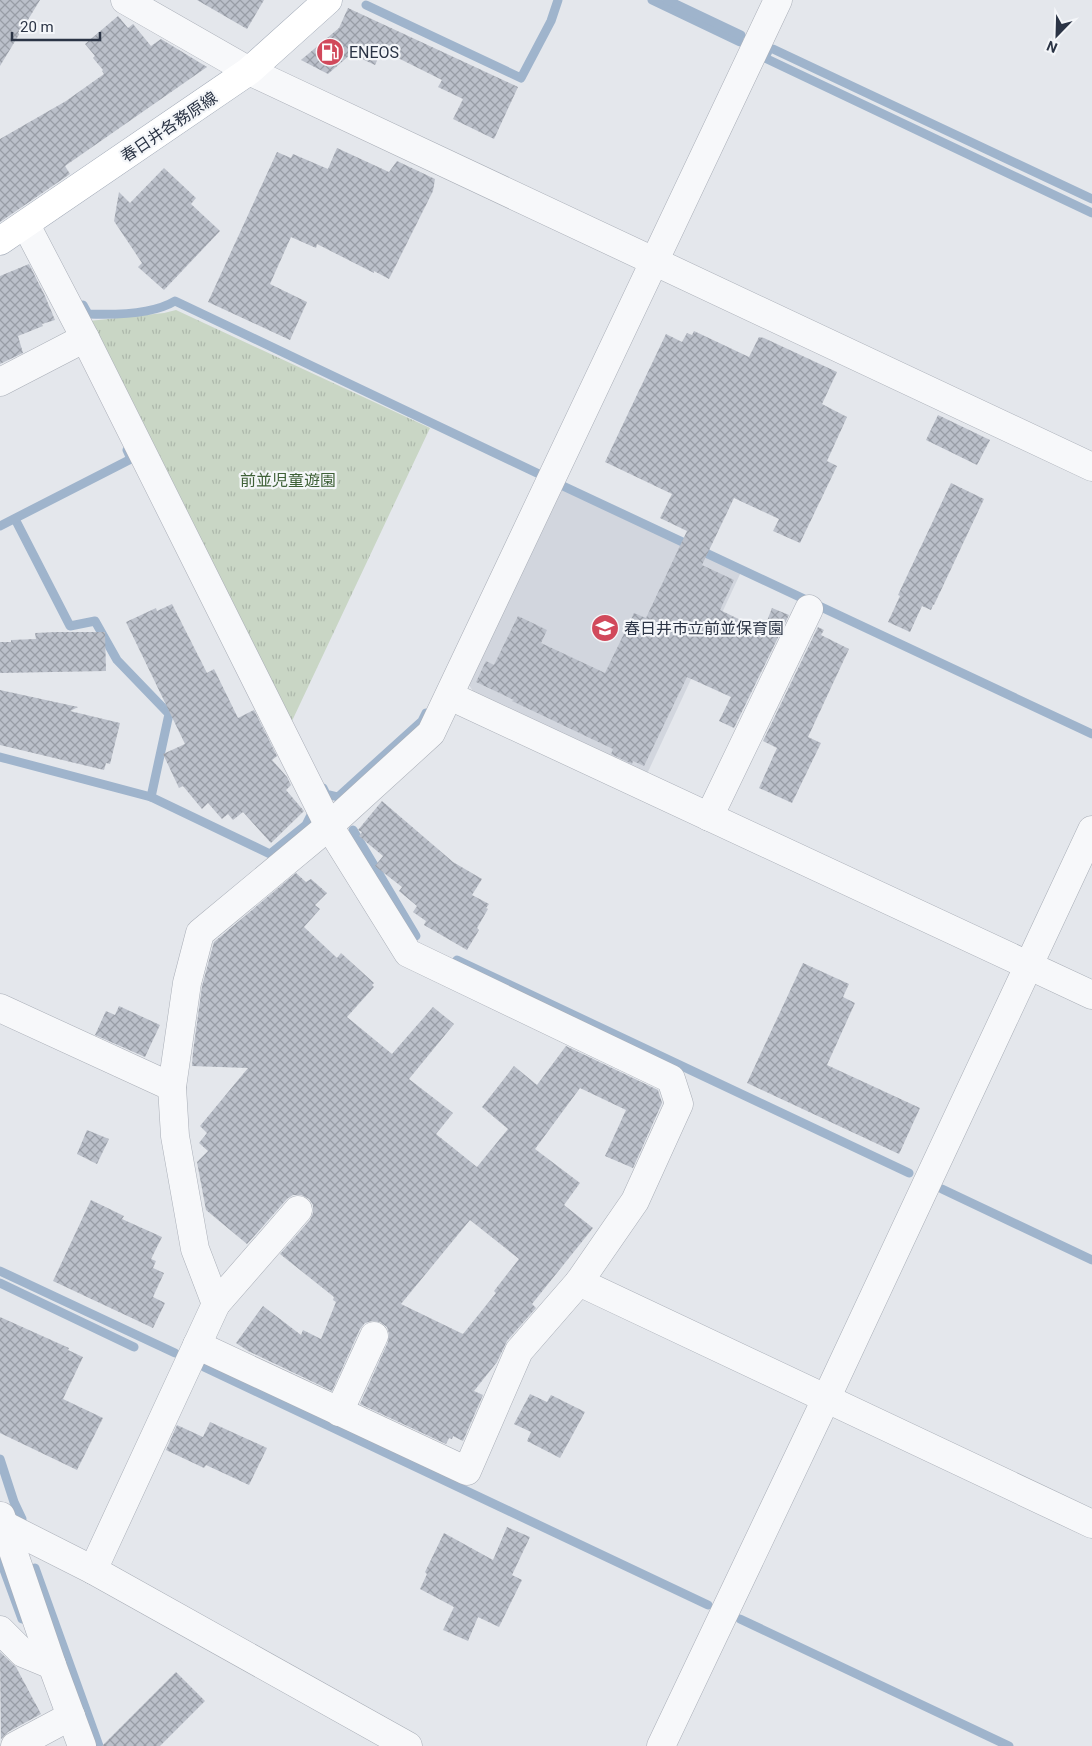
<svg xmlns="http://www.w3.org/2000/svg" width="1092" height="1746" viewBox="0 0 1092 1746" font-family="Roboto,'Noto Sans JP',sans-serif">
<defs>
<pattern id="park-tufts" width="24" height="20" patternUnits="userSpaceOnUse" patternTransform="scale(1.25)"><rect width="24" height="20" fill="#c9d6c5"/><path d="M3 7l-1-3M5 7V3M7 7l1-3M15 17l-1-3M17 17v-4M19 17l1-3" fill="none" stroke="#adb8ab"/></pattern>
<pattern id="building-cross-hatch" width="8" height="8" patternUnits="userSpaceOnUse" patternTransform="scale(1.25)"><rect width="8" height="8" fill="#bbc0ca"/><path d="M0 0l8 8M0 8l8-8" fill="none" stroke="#989da6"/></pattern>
</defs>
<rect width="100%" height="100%" fill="#e4e7ec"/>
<polygon fill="#d2d6de" points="561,488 741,572 646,776 476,696 469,685"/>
<polygon fill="url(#park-tufts)" points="176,310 430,428 292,721 89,321 164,313"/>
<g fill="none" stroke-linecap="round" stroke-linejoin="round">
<g stroke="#9fb4cc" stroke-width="9">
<polyline points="652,0 740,42"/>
<polyline points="667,0 741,35"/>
<polyline points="366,5 521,78 551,21 558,0"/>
<polyline points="769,49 765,58 1092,213"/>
<polyline points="773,49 1092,199"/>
<path d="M83,305l5,9c26,1 64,1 87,-13l364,173"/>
<polyline points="563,486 1092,734"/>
<polyline points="15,519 70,626 95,621 117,660 169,714 151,797"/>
<polyline points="0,526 131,459 127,450"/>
<polyline points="0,757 151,797 270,854 306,825 311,815"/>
<polyline points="323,788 326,794 338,797 422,721 426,713"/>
<polyline points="353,830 416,936"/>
<polyline points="457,960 909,1173"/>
<polyline points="942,1189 1092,1260"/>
<polyline points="0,1271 175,1353"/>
<polyline points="0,1283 134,1347"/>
<polyline points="204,1367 708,1605"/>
<polyline points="0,1459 14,1502 22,1519"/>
<polyline points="0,1559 22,1619"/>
<polyline points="35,1568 99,1746"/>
<polyline points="740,1619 1009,1746"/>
</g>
</g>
<g fill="url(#building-cross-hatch)" fill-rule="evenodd">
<polygon points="0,0 40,0 0,66"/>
<polygon points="197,0 264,0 247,29"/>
<polygon points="348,8 518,87 494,139 453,119 463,99 438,87 442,80 382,50 375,65 351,54 328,74 301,60 339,28"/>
<polygon points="118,16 128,28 133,24 151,46 161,39 207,67 65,166 70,174 0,222 0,139 66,101 104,74 102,71 103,70 93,58 95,56 85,44"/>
<polygon points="337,148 389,172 397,161 435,179 433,191 389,279 374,271 374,273 317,244 316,248 291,237 270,284 307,302 290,340 208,302 277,152 291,158 293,154 328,169"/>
<polygon points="164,168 196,198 191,204 220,231 164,290 138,267 142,263 114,221 119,192 130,203"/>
<polygon points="29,264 45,296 55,320 42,324 43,326 18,336 23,353 0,364 0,276"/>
<polygon points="694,331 749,357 759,337 764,338 837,372 822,404 847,417 827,461 837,466 800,543 773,531 779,519 734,498 702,565 734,580 720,610 763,631 772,608 789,615 734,728 719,721 731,697 687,677 644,766 633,761 632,764 611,754 613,749 512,701 514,700 476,682 486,661 494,665 518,616 547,630 541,643 605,673 634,613 646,618 687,531 660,518 672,494 605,462 666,334 682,342 687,333 692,335"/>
<polygon points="938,415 990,440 977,465 926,440"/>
<polygon points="951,483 984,499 934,605 933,605 931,610 922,606 910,632 888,622 900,596 898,595"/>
<polygon points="172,604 207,673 214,669 238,718 254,710 277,756 272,760 287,777 291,785 286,790 304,811 271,843 243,812 233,820 228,814 222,819 208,803 202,809 183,786 179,788 163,754 185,744 126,622 156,608 157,611"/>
<polygon points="818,627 824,630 821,635 849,649 808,737 821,743 792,803 759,788 777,748 763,741"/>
<polygon points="56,632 105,632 106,671 0,673 0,642 11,642 11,640 36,639 35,633"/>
<polygon points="0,690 78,707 70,711 120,723 110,764 106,763 104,770 0,745"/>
<polygon points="382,801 453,862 482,879 472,895 489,904 486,908 488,909 477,928 479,930 467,950 424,925 426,921 413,912 417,906 399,891 402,887 375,866 383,856 359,836 362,832 358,830"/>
<path d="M296,873l10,9 5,-3 16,14 -12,12 5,4 -16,18 33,31 4,-5 33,30 -2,2 2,2 -27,30 45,37 41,-47 21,17 -45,55 44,34 -17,21 41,33 31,-38 -26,-22 32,-41 23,19 29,-39 92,44 4,13 -29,65 -28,-12 21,-46 -46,-22 -45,61 45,34 -16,22 29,23 -61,76 4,4 -29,33 -10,21 -23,29 9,4 -20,46 -10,-5 -1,3 -3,-1 -3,6 -86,-40 28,-62 1,-8 -2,-7 -7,-5 -8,-1 -7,2 -5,6 -28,62 -84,-40 -12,-8 27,-37 38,29 2,-5 18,9 15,-37 -3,-2 1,-3 -54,-43 30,-34 3,-7v-8l-4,-6 -8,-4h-8l-6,4 -40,45 -41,-34 -9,-48 11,-11 -9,-8 8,-10 -7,-7 48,-58 -56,-2 1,-14 9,-66 12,-44zM470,1220l49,39 -25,32 2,2 -33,41 -62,-30z"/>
<polygon points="803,963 849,984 843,997 855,1003 827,1065 920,1108 899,1154 747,1083"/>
<polygon points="119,1006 160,1025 145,1057 95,1035 106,1011 115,1015"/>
<polygon points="87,1130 109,1139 97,1164 77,1154"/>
<polygon points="91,1200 124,1216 122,1219 162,1237 151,1259 156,1261 153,1268 164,1273 153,1297 165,1303 153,1328 53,1281"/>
<polygon points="0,1317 69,1348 68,1350 83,1357 63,1399 103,1418 77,1470 0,1433"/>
<polygon points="530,1394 547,1402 551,1395 585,1412 560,1458 527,1441 531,1432 514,1424"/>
<polygon points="210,1422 267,1448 249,1485 206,1465 204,1468 166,1450 177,1425 203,1437"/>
<polygon points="507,1527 530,1537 512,1575 522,1580 499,1627 478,1617 468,1641 443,1630 454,1607 420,1589 427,1574 425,1572 444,1533 493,1560"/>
<polygon points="0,1652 16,1667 41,1714 8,1732 1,1739"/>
<polygon points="176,1672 205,1701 160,1746 102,1746"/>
</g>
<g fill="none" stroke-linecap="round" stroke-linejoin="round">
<g stroke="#a9aeb7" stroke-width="29">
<g id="minor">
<polyline points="125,0 249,71 1092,467"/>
<polyline points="26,225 85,338 329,826 408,953 671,1079 679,1104 635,1201 579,1282 519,1351 467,1471 197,1345"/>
<polyline points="0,382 85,338"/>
<polyline points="450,696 1092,995"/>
<polyline points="709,817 809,609"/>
<polyline points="0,1008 172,1087"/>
<polyline points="579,1282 1092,1524"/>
<polyline points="216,1304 298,1210"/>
<polyline points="339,1412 374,1336"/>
<polyline points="1,1516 52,1665 82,1746"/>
<polyline points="4,1525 93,1570 408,1746"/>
<polyline points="93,1570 216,1304 195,1249 175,1136 172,1087 187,983 200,933 329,826 431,733 778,0"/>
<polyline points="0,1630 23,1653 52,1665"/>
<polyline points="15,1746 71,1716"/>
<polyline points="661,1746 826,1399 1092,830"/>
</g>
</g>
<g stroke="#a3abb8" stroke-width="29">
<polyline id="major" points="0,241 249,71 328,0"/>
</g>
<use href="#minor" stroke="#f7f8fa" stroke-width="28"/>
<use href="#major" stroke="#fff" stroke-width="28"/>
</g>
<defs>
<g id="fuel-disc" transform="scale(1.4375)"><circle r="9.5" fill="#d1495b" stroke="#f4f6f9"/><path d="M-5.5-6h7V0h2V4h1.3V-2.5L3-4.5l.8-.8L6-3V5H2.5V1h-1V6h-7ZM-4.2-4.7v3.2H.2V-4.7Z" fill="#fff"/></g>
<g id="school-disc" transform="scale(1.4375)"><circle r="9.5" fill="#d1495b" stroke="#f4f6f9"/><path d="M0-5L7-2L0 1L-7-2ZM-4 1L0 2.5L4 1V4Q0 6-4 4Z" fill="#fff"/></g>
</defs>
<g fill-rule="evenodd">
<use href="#fuel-disc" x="330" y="52"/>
<use href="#school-disc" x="605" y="628"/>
</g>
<g text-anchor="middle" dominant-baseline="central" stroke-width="4.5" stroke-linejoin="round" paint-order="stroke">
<g font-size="16" fill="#2b3445" stroke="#f4f6f9" text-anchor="start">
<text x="349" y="52">ENEOS</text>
<text x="624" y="628">春日井市立前並保育園</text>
</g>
<g font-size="16" fill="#2b3445" stroke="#f4f6f9">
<text transform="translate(169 127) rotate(-34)">春日井各務原線</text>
</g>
<g font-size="16" fill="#3f6138" stroke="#f4f6f9">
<text x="288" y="480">前並児童遊園</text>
</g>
</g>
<g transform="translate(1057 35) rotate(203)" stroke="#f4f6f9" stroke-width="4" paint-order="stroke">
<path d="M0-4L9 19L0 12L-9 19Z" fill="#2b3445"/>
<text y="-8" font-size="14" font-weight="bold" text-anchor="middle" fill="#2b3445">N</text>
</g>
<path d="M12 32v8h88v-8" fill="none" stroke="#2b3445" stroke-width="2.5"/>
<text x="20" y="32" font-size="15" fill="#2b3445" stroke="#f4f6f9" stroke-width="4" paint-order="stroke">20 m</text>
</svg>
